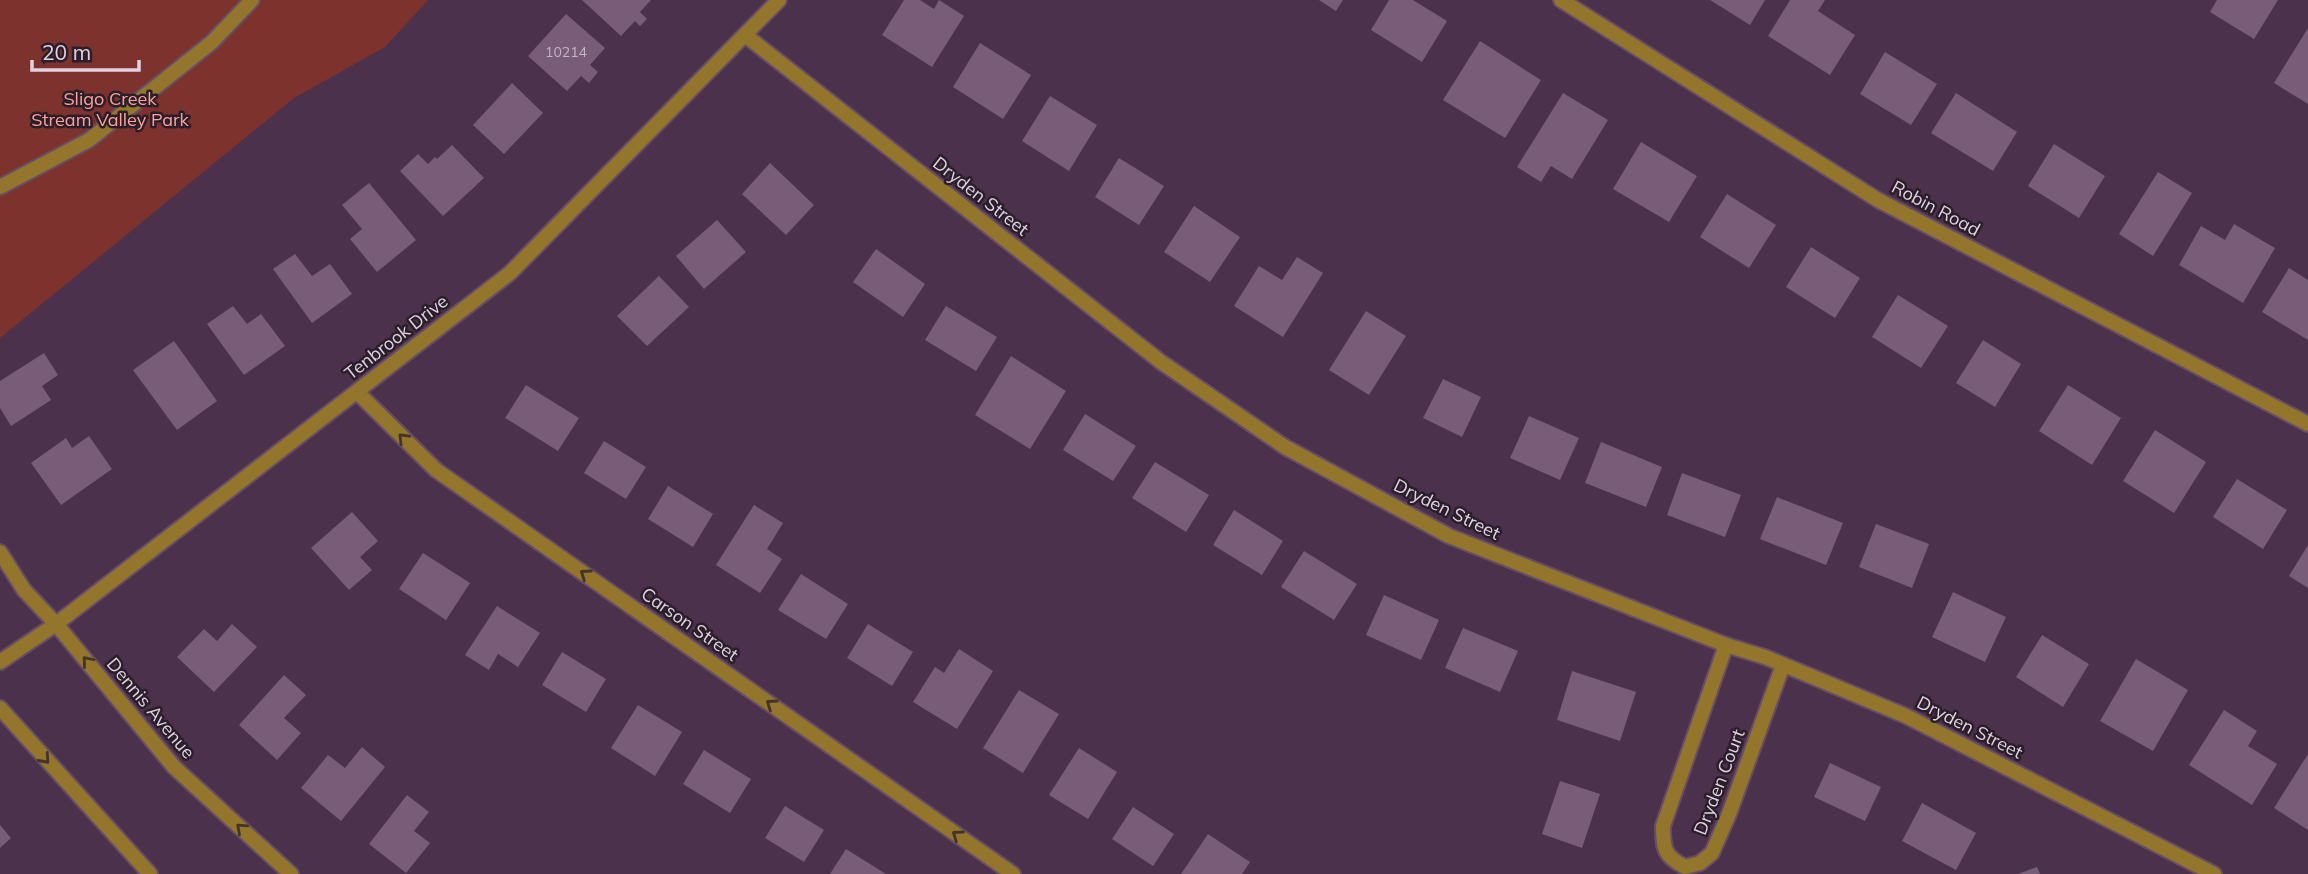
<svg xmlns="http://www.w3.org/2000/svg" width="2308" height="874" viewBox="0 0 2308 874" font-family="Mulish,sans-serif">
<rect width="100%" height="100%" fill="#4b314b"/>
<polygon fill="#7e322d" points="0,0 428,0 385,47 294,98 0,338"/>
<g fill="#785c78">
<polygon points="582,0 651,0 640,12 647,19 640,26 635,21 621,36"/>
<polygon points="904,0 920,0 934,9 939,0 964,16 932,67 882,35"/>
<polygon points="1319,0 1343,0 1336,11"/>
<polygon points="1389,0 1413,0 1447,21 1422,62 1371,30"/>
<polygon points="1710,0 1765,0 1750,25"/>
<polygon points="1790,0 1825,0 1818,11 1855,35 1830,75 1768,36"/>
<polygon points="2217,0 2278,0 2254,39 2210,12"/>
<polygon points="566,14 605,48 590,65 598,72 589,83 581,76 567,91 528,56"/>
<polygon points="2308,28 2308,104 2274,83"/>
<polygon points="1480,41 1541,80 1505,138 1443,100"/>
<polygon points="980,43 1031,75 1003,119 953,87"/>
<polygon points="1885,52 1937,84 1911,125 1860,94"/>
<polygon points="512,83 543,113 504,154 473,125"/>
<polygon points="1563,93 1608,120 1572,179 1551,166 1541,182 1517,167"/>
<polygon points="1956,93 2017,132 1993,171 1931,133"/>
<polygon points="1050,96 1097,125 1069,171 1022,141"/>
<polygon points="1641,142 1697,176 1669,222 1613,189"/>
<polygon points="2054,144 2105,176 2079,218 2028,186"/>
<polygon points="452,145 484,178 443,216 400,171 418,154 428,164 435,157 437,159"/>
<polygon points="1119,158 1164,186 1139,225 1095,197"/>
<polygon points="770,163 814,205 786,235 742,194"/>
<polygon points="2158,172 2192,193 2153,256 2119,234"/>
<polygon points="369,183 416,240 377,272 350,239 362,229 342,205"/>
<polygon points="1727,194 1776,225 1749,268 1700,237"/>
<polygon points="1194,206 1240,237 1210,282 1164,252"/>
<polygon points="717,220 746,252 704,289 676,256"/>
<polygon points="2234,224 2275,248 2243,303 2179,265 2201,226 2225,240"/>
<polygon points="1811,247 1860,278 1835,318 1786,287"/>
<polygon points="876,249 925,284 903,317 853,282"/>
<polygon points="295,254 312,276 330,264 352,294 312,323 273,269"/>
<polygon points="1297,257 1323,273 1283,337 1234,306 1259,266 1282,280"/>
<polygon points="2289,268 2308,280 2308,340 2262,312"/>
<polygon points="659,276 689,307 647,346 617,316"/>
<polygon points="1898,295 1948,326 1921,368 1872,337"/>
<polygon points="233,306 247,324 261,314 285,346 244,375 207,324"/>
<polygon points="946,306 997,337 976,371 925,340"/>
<polygon points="1366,311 1406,336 1369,395 1329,370"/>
<polygon points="1983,340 2021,364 1995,407 1956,383"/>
<polygon points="174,341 217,401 177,430 133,370"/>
<polygon points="44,353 58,375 42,386 51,400 11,426 0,408 0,381"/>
<polygon points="1011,356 1066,391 1030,449 975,415"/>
<polygon points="1443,379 1481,397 1462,437 1423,418"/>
<polygon points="526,385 579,418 558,451 505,418"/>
<polygon points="2068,385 2121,418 2092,465 2039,431"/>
<polygon points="1085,414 1136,446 1113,481 1063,450"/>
<polygon points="1529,416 1579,438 1560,480 1510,458"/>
<polygon points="2155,430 2206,462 2174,513 2123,481"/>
<polygon points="89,436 112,469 61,505 31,463 66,438 72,448"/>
<polygon points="604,441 646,467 626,499 584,473"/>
<polygon points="1601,442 1662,467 1646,507 1585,483"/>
<polygon points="1155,462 1209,495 1186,532 1132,498"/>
<polygon points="1682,473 1741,495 1725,537 1667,515"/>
<polygon points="2237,479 2287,510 2263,549 2213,517"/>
<polygon points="668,486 713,514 693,547 648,519"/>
<polygon points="1777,497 1843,523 1826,565 1760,539"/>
<polygon points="754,505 783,523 767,549 782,559 760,593 716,565"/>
<polygon points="1234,510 1283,541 1262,575 1213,545"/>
<polygon points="352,512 378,541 360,557 372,570 349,590 311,548"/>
<polygon points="1876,524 1929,544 1912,588 1859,567"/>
<polygon points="2308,545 2308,588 2289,576"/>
<polygon points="1304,551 1357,584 1334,620 1281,587"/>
<polygon points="423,553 470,583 446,620 399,589"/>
<polygon points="801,574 848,604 826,639 778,610"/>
<polygon points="1953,592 2006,617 1985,662 1932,637"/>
<polygon points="1384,595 1439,620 1421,660 1366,635"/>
<polygon points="497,606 540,633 518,667 498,654 489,670 465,655"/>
<polygon points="232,624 257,647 214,692 177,657 204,629 217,641"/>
<polygon points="868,624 913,652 892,686 847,658"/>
<polygon points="1463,628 1518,651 1500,692 1445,668"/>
<polygon points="2042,635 2089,664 2063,707 2016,677"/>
<polygon points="959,649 993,671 957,729 913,702 935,667 944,673"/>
<polygon points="562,652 606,679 586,712 542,685"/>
<polygon points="2136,659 2188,690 2153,751 2100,721"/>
<polygon points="1572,671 1636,692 1620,741 1557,720"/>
<polygon points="284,675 306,695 284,718 301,733 277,760 239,725"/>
<polygon points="1019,690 1059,714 1023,773 983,748"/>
<polygon points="638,705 682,732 655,776 611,748"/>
<polygon points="2224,710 2257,731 2248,746 2277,764 2252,805 2189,765"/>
<polygon points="362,747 385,767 341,821 301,788 328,755 345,768"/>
<polygon points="1079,748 1117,772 1088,819 1049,795"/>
<polygon points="704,750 751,779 730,813 683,784"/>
<polygon points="2308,754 2308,830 2274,808"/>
<polygon points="1830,763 1881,787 1865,821 1814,797"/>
<polygon points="1560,781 1600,794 1582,848 1542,834"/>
<polygon points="407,795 429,812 414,831 430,843 406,873 369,844"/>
<polygon points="1922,803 1976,833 1956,870 1902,841"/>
<polygon points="785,806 824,830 804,862 765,838"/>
<polygon points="1133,807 1174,834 1153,866 1112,839"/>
<polygon points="0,825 11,838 0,848"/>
<polygon points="1208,834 1250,862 1242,874 1181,874"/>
<polygon points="846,849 886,874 830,874"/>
<polygon points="2037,867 2040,874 2018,874"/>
</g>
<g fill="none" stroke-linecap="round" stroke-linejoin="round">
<g stroke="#664e66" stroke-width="18">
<g id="minor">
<polyline points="1561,0 1878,200 2308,424"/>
<polyline points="745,35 1161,362 1285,447 1449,536 1726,645 1765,657 1906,716 2214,874"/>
<polyline points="357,392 436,470 1013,874"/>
<path d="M1726,645l-63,181c0,23 1,30 22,41l15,-4 12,-10 17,-39 54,-149"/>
<polyline points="0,662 56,624 510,273 779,0"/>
</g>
</g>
<g stroke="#664e66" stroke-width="18">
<g id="tertiary">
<polyline points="0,187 89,140 212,42 252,0"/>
<polyline points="0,552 24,590 56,624 174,767 291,874"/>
<polyline points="0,708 150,874"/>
</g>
</g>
<use href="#minor" stroke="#93752b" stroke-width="14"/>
<use href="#tertiary" stroke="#93752b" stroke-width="14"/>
</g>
<defs><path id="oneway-chevron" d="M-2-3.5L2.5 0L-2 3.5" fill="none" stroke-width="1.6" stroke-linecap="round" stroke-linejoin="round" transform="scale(1.75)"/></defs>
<g stroke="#44342a">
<use href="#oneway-chevron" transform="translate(403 438) rotate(-135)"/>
<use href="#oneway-chevron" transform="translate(585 574) rotate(-145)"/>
<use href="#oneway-chevron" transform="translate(87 661) rotate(-130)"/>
<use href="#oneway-chevron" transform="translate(771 704) rotate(-145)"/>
<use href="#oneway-chevron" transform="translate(45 759) rotate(48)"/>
<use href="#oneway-chevron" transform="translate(241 828) rotate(-138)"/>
<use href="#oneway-chevron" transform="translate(957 835) rotate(-145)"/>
</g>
<g text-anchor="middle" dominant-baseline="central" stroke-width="5" stroke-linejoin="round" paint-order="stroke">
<g font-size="14" fill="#c7b4c7">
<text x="566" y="52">10214</text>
</g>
<g font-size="18" fill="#ffa198" stroke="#2a1e2a">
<text x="110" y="98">Sligo Creek<tspan x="110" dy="21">Stream Valley Park</tspan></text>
</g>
<g font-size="18" fill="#e1d1e1" stroke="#2a1e2a">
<text transform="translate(981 196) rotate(38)">Dryden Street</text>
<text transform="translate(1936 208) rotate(28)">Robin Road</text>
<text transform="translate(396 337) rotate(-38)">Tenbrook Drive</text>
<text transform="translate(1447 509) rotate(26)">Dryden Street</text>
<text transform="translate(690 624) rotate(35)">Carson Street</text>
<text transform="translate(151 708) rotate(50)">Dennis Avenue</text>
<text transform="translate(1970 727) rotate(27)">Dryden Street</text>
<text transform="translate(1719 782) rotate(-69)">Dryden Court</text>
</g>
</g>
<path d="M32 60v10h107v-10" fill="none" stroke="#e1d1e1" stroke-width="3.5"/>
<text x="42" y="60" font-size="21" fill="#e1d1e1" stroke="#2a1e2a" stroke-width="5" paint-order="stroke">20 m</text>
</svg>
